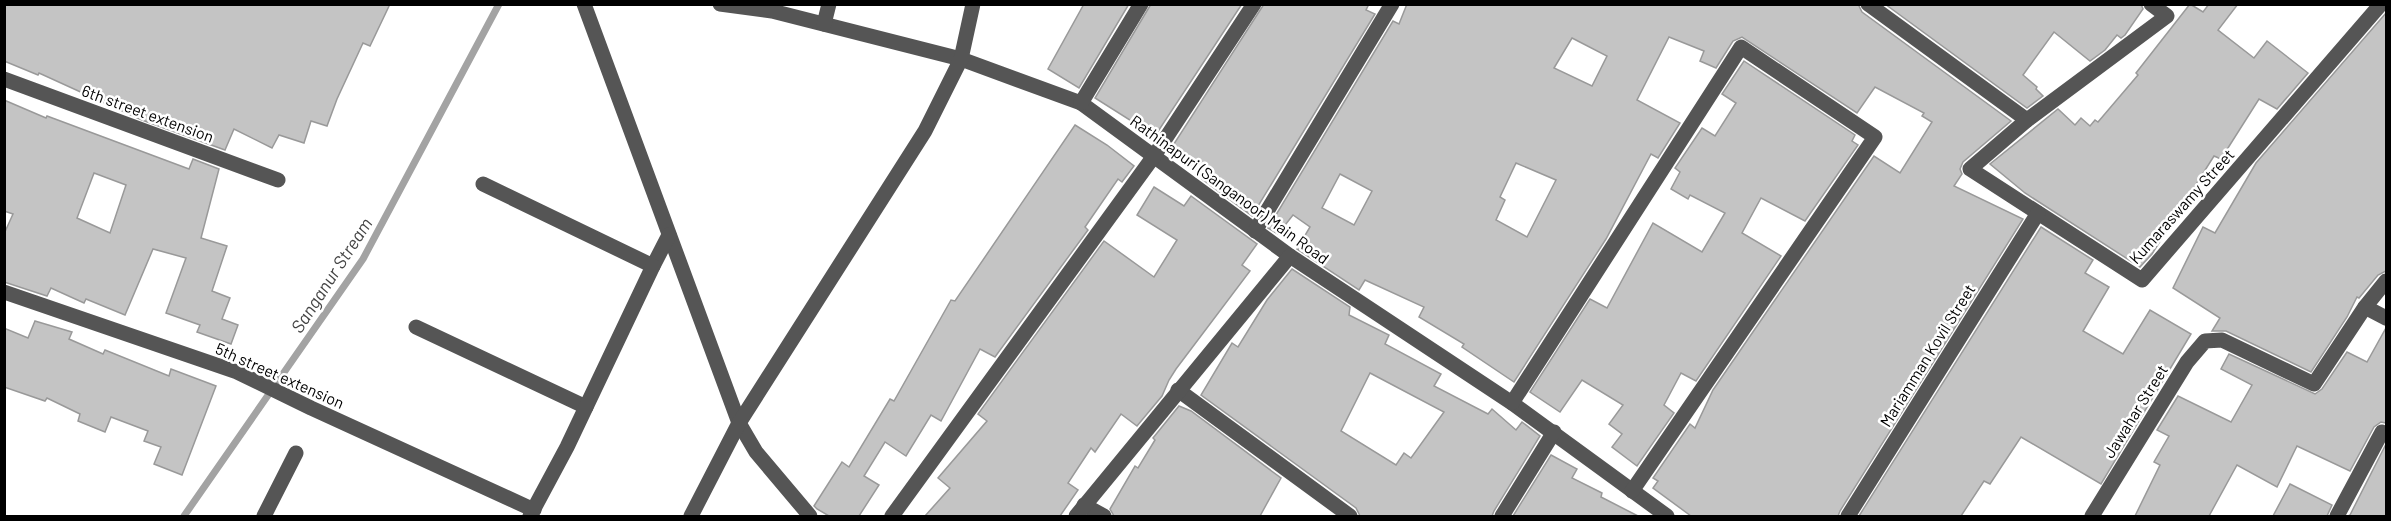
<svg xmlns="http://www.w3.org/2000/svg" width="2391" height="521" viewBox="0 0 2391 521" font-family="Barlow,sans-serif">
<rect width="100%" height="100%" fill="#fff"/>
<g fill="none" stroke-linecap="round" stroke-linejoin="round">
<polyline stroke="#a3a3a3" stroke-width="7" points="184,516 363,259 499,4"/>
</g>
<g fill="#c4c4c4" stroke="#999" stroke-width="1.5" fill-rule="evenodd">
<polygon points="4,4 390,4 370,46 363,43 337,99 327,126 311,121 304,143 279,135 272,148 234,129 225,150 142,120 39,73 38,75 4,61"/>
<polygon points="1084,4 1129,4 1079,88 1048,69"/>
<polygon points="1151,4 1242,4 1155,136 1095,98"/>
<polygon points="1264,4 1369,4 1366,10 1375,14 1252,216 1202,179 1204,176 1170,150"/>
<path d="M1407,4h451l4,8 149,109 -48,41 -3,7 2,5 -8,12 69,33 -183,292 -2,5h-147l-38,-28 5,-7 -5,-3 37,-54 5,4 18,-38 161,-234 26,17 32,-51 -10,-6 2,-3 -49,-26 -18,26 -115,-76 -9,4 -17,27 -16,-7 4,-10 -35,-14 -32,63 43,23 -22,35 -7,-4 -45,85 -92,143 -52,-35 2,-3 -45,-27 5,-10 -59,-27 -6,10 -62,-41 13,-22 -17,-12 -15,19 -10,-6 125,-207 6,3zM1572,38l35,18 -15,30 -38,-18zM1516,163l40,17 -29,57 -31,-17 9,-20 -5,-3zM1340,174l32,17 -18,34 -32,-17z"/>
<polygon points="1885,4 2141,4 2143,9 2125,35 2121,38 2117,35 2105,50 2090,61 2054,32 2023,75 2037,87 2036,89 2043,96 2027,108"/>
<polygon points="2190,4 2203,12 2209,4 2238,4 2218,30 2254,58 2267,41 2308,73 2277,109 2259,99 2221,159 2214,156 2152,254 2140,267 2025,193 1990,164 2058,109 2075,125 2081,118 2090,126 2095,120 2098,122 2138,75 2136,73"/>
<polygon points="2386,13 2386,271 2378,275 2359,298 2357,297 2347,317 2311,372 2226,331 2212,331 2220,318 2173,288 2203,227 2215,233 2256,163"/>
<polygon points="1744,61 1855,135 1852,141 1858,145 1805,221 1761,198 1742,233 1781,256 1696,381 1681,373 1664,405 1674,413 1637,466 1612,447 1622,434 1609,424 1623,405 1582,380 1560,412 1530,392 1590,299 1607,308 1653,223 1702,252 1725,213 1690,195 1688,199 1671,189 1680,172 1675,168 1702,128 1715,136 1736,103 1722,94"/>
<path d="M4,100l42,18 1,-2 142,53 4,-10 26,10 -18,69 26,8 -15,45 18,7 -8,21 16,6 -7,19 -34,-12 3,-7 -34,-12 20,-55 -33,-9 -28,66 -39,-16 -2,4 -33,-15 -4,8 -43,-14v-48l9,-20 -9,-3zM94,173l32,12 -16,48 -33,-15z"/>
<polygon points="1075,125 1107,145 1134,166 1122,182 1118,179 1085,227 1088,230 995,357 980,349 941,421 931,415 906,456 885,442 864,476 879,485 859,516 829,516 817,509 814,506 842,462 849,467 890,399 894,401 951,300 955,301"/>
<polygon points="1154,187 1184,206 1191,196 1257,244 1242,265 1250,271 1176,369 1169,380 1162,396 1137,426 1121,414 1095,452 1091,448 1068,483 1078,490 1060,516 925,516 950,488 938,478 987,421 978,414 1104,241 1154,277 1177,240 1137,215"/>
<polygon points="2041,227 2093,260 2085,273 2109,287 2083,331 2123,354 2150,310 2191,334 2101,484 2021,437 1990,484 1984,481 1961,516 1859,516"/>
<path d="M1292,269l58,38 -1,8 40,20 -4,9 56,30 -7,12 54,28 4,-5 24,21 6,-8 18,14 -46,75 -2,5h-132l-4,-8 -155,-113 31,-52 6,4 29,-47zM1370,373l74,39 -33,46 -7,-5 -8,12 -55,-34z"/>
<polygon points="35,321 72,332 69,339 103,354 105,350 169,376 171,369 216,386 182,475 154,464 161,447 144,441 148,431 111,417 105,432 78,421 80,414 47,398 45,401 4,387 4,328 28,338"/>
<polygon points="2386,328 2386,423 2381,422 2374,427 2350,471 2297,446 2277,487 2237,465 2209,516 2135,516 2160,465 2154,462 2169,436 2157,430 2178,396 2231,422 2252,385 2221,369 2229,354 2315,394 2322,389 2347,352 2367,362"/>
<polygon points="1179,406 1191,411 1281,478 1260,516 1114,516 1110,509 1135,466 1138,468 1155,440 1153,438"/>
<polygon points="2386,444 2386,516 2348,516 2350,515"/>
<polygon points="1551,455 1577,469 1572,478 1602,493 1601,497 1638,516 1513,516"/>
<polygon points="2290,484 2332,505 2327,516 2273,516"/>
</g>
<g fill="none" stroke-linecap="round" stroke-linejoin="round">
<g stroke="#555" stroke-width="15">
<polyline points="584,4 739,423 756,452 810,516"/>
<polyline points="720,4 772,11 961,59 1081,103 1290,256 1512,403 1667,516"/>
<polyline points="1868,4 2027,120"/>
<polyline points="2151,4 2167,16 2027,120 1970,169 2142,280 2381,4"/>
<polyline points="824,24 829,4"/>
<polyline points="4,79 278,180"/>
<polyline points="1081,103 1141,4"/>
<polyline points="483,184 653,266 669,235"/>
<polyline points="1255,231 1392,4"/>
<polyline points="4,292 237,372 311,408 534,510"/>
<polyline points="2365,307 2386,318"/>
<polyline points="416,327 586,407"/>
<polyline points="1178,390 1350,516"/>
<polyline points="1512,403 1741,47 1875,137 1632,491"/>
<polyline points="1084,505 1104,516"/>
<polyline points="264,516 296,453"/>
<polyline points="530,516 567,447 653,266"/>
<polyline points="691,516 739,423 925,131 961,59 973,4"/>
<polyline points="892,516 1154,156 1254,4"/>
<polyline points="1076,516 1290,256"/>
<polyline points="1502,516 1554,432"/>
<polyline points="1848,516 2038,213"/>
<polyline points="2092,516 2187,362 2205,341 2222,340 2314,384 2365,307 2386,281"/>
<polyline points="2337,516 2382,432"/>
</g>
</g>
<g text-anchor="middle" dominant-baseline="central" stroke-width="5" stroke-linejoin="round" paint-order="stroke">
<g font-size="16" fill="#000" stroke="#fff">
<text transform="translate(148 113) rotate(20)">6th street extension</text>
<text transform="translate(1230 189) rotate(36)">Rathinapuri (Sanganoor) Main Road</text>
<text transform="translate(2181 206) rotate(-48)">Kumaraswamy Street</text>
<text transform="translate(1927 355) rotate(-58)">Mariamman Kovil Street</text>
<text transform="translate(280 375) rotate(24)">5th street extension</text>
<text transform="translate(2135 411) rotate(-58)">Jawahar Street</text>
</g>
<g font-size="18" font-style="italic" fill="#444" stroke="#fff">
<text transform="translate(331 275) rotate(-57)">Sanganur Stream</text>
</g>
</g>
<rect width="2391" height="521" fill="none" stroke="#000000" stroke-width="12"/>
</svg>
